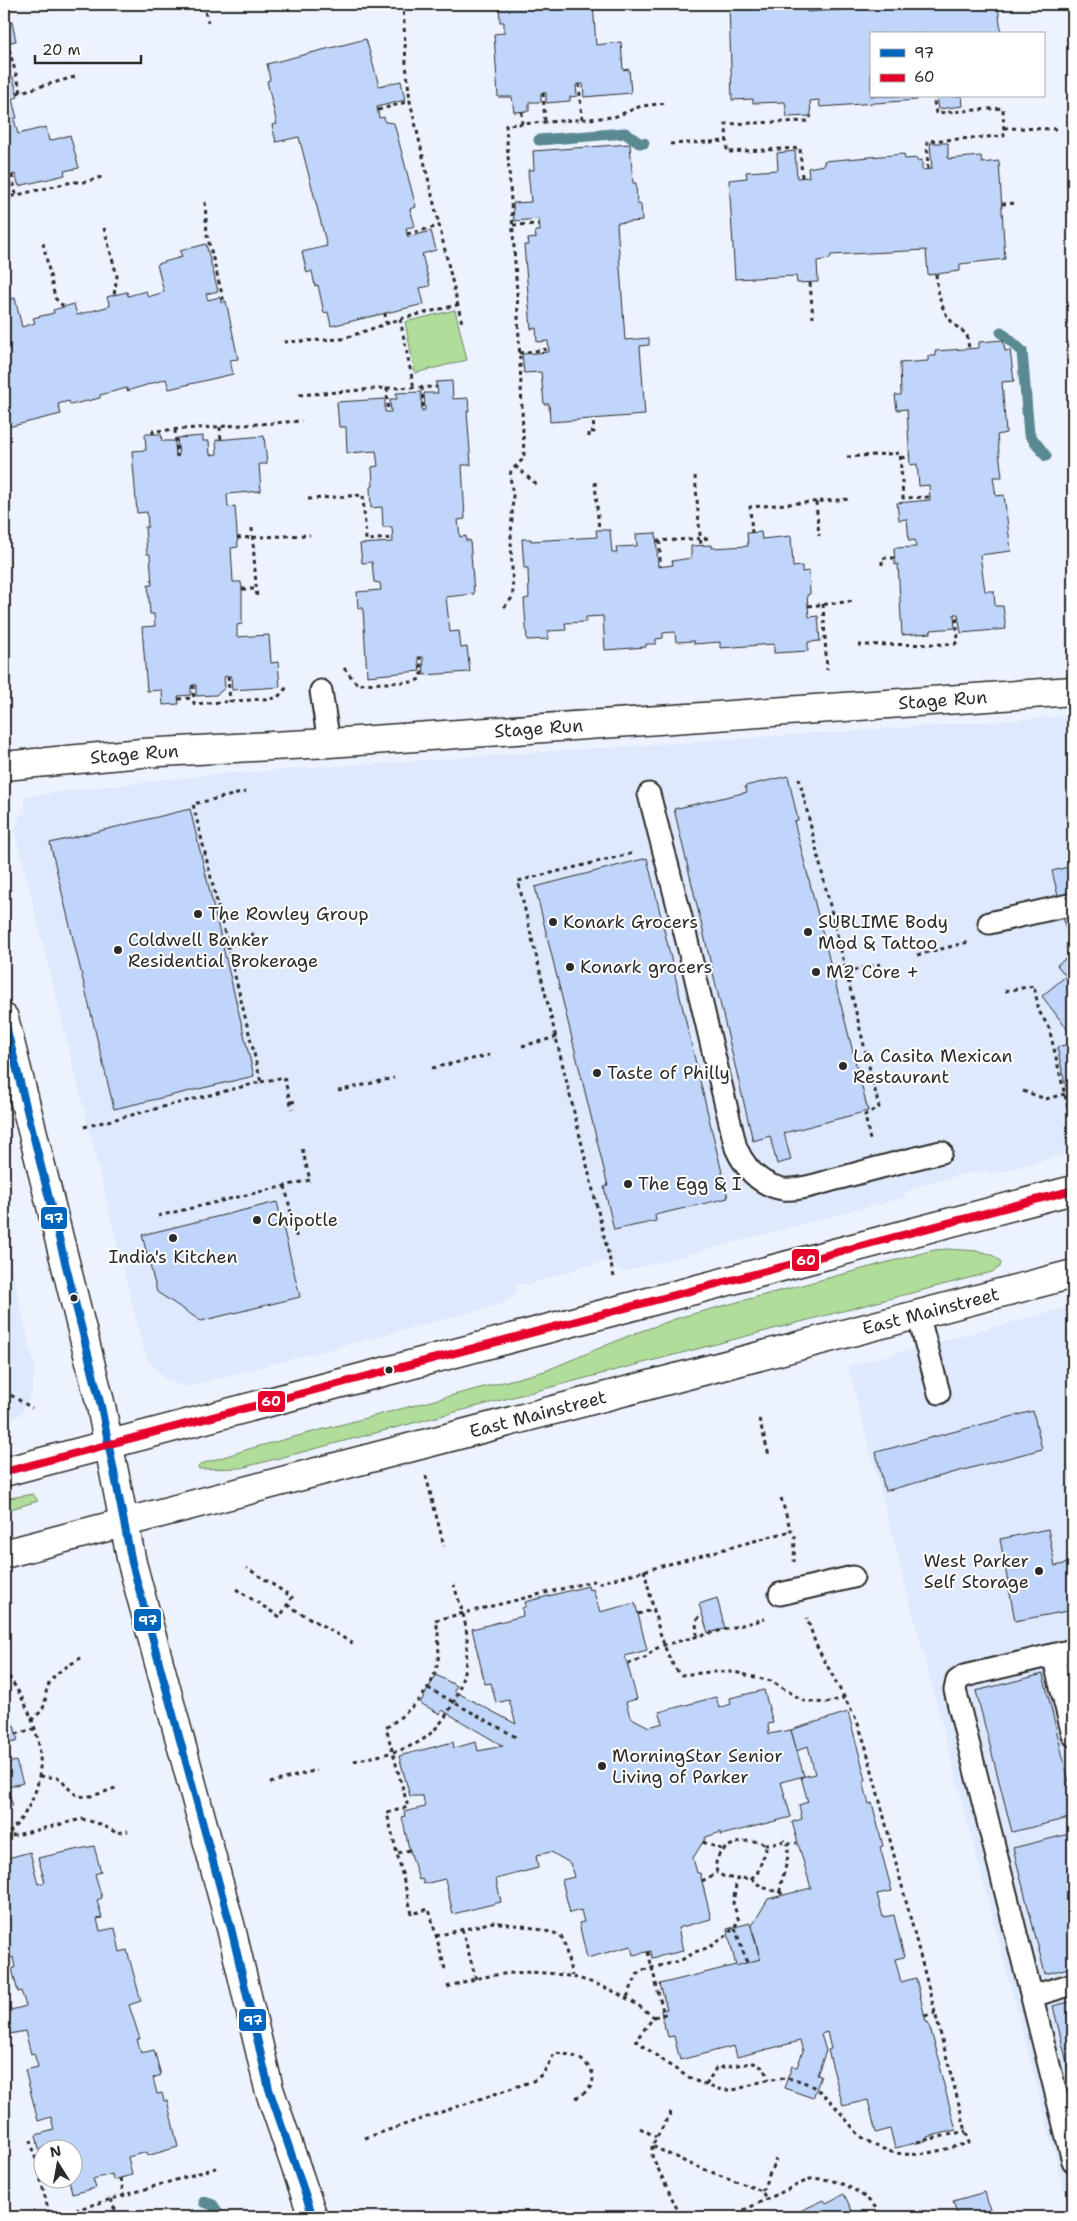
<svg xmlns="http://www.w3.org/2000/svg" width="1077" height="2221" viewBox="0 0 1077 2221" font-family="'Shantell Sans',sans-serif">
<rect width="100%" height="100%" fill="#ecf2fe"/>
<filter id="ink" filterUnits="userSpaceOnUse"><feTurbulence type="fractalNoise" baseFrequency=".02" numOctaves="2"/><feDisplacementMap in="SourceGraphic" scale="10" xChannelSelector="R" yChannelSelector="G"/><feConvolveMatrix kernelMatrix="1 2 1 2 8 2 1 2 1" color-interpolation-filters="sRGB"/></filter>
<g filter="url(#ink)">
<g fill="#dfe9fd">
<polygon points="1073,716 1073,1160 1064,1155 992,1174 988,1170 973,1172 920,1185 905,1193 905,1197 622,1272 607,1261 578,1268 531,1284 519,1283 513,1296 502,1304 185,1387 166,1380 149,1361 143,1348 15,831 20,816 26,812 24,796 206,775"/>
<polygon points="4,1237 35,1368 31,1395 21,1414 4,1424"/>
<polygon points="1073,1306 1073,2217 1071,2217 848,1366"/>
</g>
<g fill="#b1dd9b" stroke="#6e8463">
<polygon points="455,310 467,360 415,373 405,322"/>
<path d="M948,1249c16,2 44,-1 53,14l-1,4 -8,5 -751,196 -42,1 -1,-2 3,-3 51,-16 293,-77 88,-37 48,-17 253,-67z"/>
<polygon points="33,1494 38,1501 4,1511 4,1499"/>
</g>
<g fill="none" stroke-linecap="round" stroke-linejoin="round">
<g stroke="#5a8992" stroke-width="11">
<polyline points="539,140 625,133 639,143 644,143"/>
<polyline points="1001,332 1022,351 1029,434 1046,456"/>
<polyline points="204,2202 213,2205 220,2217"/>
</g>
</g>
<g fill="#c0d5fa" stroke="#2b2b2b">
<polygon points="499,4 593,4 596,45 621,42 623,70 629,69 631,93 584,97 583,84 579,84 576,85 577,96 570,97 570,101 546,103 546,93 541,93 541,102 529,102 529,111 514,112 512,97 498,97 494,34 504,33 504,22 500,22"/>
<polygon points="729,4 806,4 807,12 923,4 998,4 1001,34 871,34 871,96 917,96 917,100 820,107 819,100 810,101 811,116 787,117 785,102 753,103 753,99 732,100"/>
<polygon points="12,22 16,41 4,43 4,24"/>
<polygon points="366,39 379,86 401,81 405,100 377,107 379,118 384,117 385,122 394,123 416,207 410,209 415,226 406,228 407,234 408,237 431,231 436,250 422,254 430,286 420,288 424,304 331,326 328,312 324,313 318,285 315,286 312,271 307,273 302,252 327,246 299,137 276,142 272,125 277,124 267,81 270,80 267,64"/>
<polygon points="13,77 18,97 12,99 17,118 14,119 18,134 46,127 49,141 70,135 79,168 64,171 65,175 19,186 15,174 9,176 11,187 6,189 7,193 4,194 4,79"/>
<polygon points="936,96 962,96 963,106 938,109"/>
<polygon points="930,143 948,143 948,159 981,156 982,163 999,161 1005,259 960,264 960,271 928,275 926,250 831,255 830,259 817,261 818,282 797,283 796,276 735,279 729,180 747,178 746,172 778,170 777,153 795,151 797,178 809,177 808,168 824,165 824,161 904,154 905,159 917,158 917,161 922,160 922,170 932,169"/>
<polygon points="630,144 633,183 636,183 637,204 641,204 642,221 617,223 625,340 649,338 649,345 640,346 645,415 550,422 549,404 544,404 541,372 524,373 522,354 549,352 548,341 537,342 536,328 531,329 524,245 529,245 528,239 536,238 535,231 540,231 539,219 514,221 513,203 531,202 528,170 534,170 533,151"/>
<polygon points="206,244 218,291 206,294 208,300 220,297 221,303 226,301 238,359 230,360 233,374 169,389 166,379 127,391 127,388 100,395 100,398 70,405 69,401 58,404 61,414 4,428 4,301 15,298 22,327 35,323 33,318 54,313 53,310 74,304 77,315 110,306 107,297 114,295 127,292 128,296 146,291 148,297 164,292 157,264 182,257 180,251"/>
<polygon points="1003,340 1005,351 1010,350 1014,381 1002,382 1006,433 997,435 1002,477 993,477 996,496 1004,495 1011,551 980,555 985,591 994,591 995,606 1003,606 1006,629 961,633 958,614 954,614 955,628 931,630 931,633 902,635 898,564 895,565 894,548 916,547 915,540 909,541 907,519 899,520 897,503 930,500 929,485 919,486 917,464 910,465 907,409 897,410 895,395 901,395 900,363 928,361 928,356 936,356 935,351 979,348 979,342"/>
<polygon points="452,381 453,399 468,398 469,411 467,411 471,465 462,465 465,519 458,520 460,537 466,536 466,541 470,540 474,594 446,597 450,632 459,631 461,648 467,647 470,672 424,675 423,657 418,657 420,671 367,676 363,608 358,608 357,592 381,590 380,583 374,582 372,562 362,563 360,544 393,542 392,527 383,527 382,507 371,508 370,487 373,486 372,467 378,466 376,451 347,453 346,427 339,427 337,402 385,399 385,412 391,412 390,399 397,399 396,393 421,392 422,411 425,410 424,393 438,393 436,382"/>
<polygon points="145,434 161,434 162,441 175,441 176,457 179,456 177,438 203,436 203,441 209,441 210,455 217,454 216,440 264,436 267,464 259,464 261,491 227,494 228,507 235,506 238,547 231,548 233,582 241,582 242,589 242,624 237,625 237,637 269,635 271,663 278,662 280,687 232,690 231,676 228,676 224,677 225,688 216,695 196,696 196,685 193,685 191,686 191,695 178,696 179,704 163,705 162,690 147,691 142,627 155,626 154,614 150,614 148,585 152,585 150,554 147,554 145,527 148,527 147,512 137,513 132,451 146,450"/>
<polygon points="596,530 610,530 612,553 617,553 616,547 637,546 636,534 656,533 658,567 673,565 672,561 691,558 691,546 712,545 712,548 748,546 747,533 761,532 762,539 791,536 793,567 802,566 802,572 809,571 810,594 807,595 809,617 818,616 820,641 808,642 808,651 774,653 774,644 720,648 720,642 694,644 694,641 676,642 675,632 663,633 663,638 656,639 656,644 646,644 646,647 605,650 603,616 586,617 586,622 565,623 566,630 548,631 549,639 527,640 524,599 529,598 528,568 524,568 522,539 531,539 531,541 597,537"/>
<polygon points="788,776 798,820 794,821 868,1111 784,1133 791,1160 777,1164 770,1136 753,1141 674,809 747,792 745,786"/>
<polygon points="190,809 254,1076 114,1109 50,843"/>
<polygon points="647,858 728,1198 655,1215 656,1221 614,1230 604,1187 608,1186 535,887"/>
<polygon points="1073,866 1073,1037 1042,996 1066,976 1057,965 1072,954 1052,871"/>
<polygon points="1073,1043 1073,1109 1071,1110 1057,1047"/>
<polygon points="277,1202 300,1297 201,1321 157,1292 142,1235"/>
<polygon points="1033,1411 1042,1449 885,1491 876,1452"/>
<polygon points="1048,1529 1055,1566 1073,1562 1073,1610 1015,1621 1000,1539"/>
<polygon points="588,1586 589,1590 593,1589 600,1612 635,1603 638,1614 647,1650 625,1656 637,1699 626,1702 630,1717 649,1727 663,1723 659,1712 716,1697 719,1708 731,1704 730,1698 764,1690 773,1723 768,1724 769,1734 791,1730 804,1776 781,1782 791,1817 721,1835 721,1832 706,1837 693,1858 697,1873 700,1873 711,1919 678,1928 683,1951 652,1958 651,1951 633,1955 631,1946 587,1958 579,1923 584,1922 581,1910 570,1913 562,1880 574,1877 570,1863 551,1852 536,1855 538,1868 496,1879 501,1902 453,1914 445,1879 424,1884 422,1879 419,1880 408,1844 402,1817 405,1816 404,1812 425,1807 423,1796 410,1796 399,1756 453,1742 454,1748 476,1742 478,1751 503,1746 442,1710 440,1714 420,1703 436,1675 457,1686 454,1691 516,1724 509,1700 496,1703 491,1683 485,1684 472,1629 523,1616 522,1608 526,1606 525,1602"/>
<polygon points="717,1598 725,1629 708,1633 699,1604"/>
<polygon points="1043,1674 1073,1799 1073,1817 1012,1832 976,1691"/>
<polygon points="4,1712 7,1727 14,1725 18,1741 4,1745"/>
<polygon points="848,1712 866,1780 863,1781 869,1804 872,1803 883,1846 880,1847 892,1891 877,1894 883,1917 894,1915 904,1957 895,1959 901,1982 916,1978 926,2022 928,2022 941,2065 939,2066 956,2130 927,2137 928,2140 895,2148 890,2129 876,2133 868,2100 843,2106 828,2050 831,2049 827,2032 821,2034 826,2051 817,2075 821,2076 813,2098 784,2088 792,2066 797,2067 803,2051 800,2041 737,2057 734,2046 680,2060 674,2036 668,2037 666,2029 664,2029 661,2010 667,2009 660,1984 760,1959 752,1926 768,1899 811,1888 792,1822 802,1819 799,1805 808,1802 801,1777 815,1774 808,1746 797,1751 791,1730"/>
<polygon points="4,1746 8,1763 16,1761 23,1783 7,1787 13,1806 4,1809"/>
<polygon points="1073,1833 1073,1967 1045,1974 1013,1848"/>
<polygon points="94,1846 101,1872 95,1874 102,1898 97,1900 102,1918 97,1919 100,1931 115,1928 120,1952 127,1950 141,2001 129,2005 140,2039 137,2039 141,2053 154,2050 161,2075 153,2078 157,2094 162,2093 164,2101 167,2100 178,2147 147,2156 147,2152 128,2157 132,2175 113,2180 112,2174 93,2179 96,2188 72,2194 69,2179 50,2183 48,2178 72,2178 72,2148 42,2148 42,2163 36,2135 54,2130 51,2117 38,2121 25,2070 38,2067 34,2053 31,2054 25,2031 10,2034 4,2015 4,2012 26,2006 21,1991 18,1992 12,1969 15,1968 13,1957 4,1960 4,1849 8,1858 30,1852 38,1884 45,1882 38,1858"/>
<polygon points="750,1923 760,1959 736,1966 727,1929"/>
<polygon points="1073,2001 1073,2087 1053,2006"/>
<polygon points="985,2192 992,2217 958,2217 953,2201"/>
<polygon points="844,2194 855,2217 796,2217 799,2216 798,2212 824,2200 826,2203"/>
</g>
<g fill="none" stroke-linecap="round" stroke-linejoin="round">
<g stroke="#2b2b2b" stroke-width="25">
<g id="lane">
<polyline points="321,691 329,743"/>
<path d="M649,794l37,143 50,211c9,20 24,37 47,41 19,2 43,-8 61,-12 32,-9 64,-17 97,-25"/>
<polyline points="989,923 1073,904"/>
<polyline points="918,1314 939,1393"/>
<polyline points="780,1594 853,1577"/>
<polyline points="1073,1650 964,1676 957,1681 955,1690 1073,2161"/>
<polyline points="1053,1655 1073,1735"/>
<polyline points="1032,1996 1073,1984"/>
</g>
</g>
<g stroke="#2b2b2b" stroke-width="31">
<g id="secondary">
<path id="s1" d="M4,766l138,-13 187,-10 744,-52"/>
<polyline points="4,1018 101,1406 132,1563 231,1928 269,2089 313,2217"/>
</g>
</g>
<g stroke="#2b2b2b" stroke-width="31">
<g id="primary">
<polyline points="4,1472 1073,1190"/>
<path id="s2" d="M4,1554l1069,-280"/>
</g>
</g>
<g stroke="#2b2b2b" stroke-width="3" stroke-dasharray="4 4" stroke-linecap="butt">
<polyline points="203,4 208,22"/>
<polyline points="403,4 406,64 410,101 462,323"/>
<polyline points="7,42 21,92"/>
<polyline points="579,84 582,119"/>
<polyline points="17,93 78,76"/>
<polyline points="543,93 545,122"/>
<polyline points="378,110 410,101"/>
<polyline points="522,112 522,123"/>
<polyline points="1004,128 1060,129"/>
<polyline points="670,144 727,141"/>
<polyline points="928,169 927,141 1004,136 1003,108 936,113 933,96"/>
<polyline points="12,175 16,195"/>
<polyline points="802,177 800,148 727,152 726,124 808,121 811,116"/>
<polyline points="4,198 72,182 84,182 102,177"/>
<polyline points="205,202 207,235 224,302"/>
<polyline points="1002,204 1018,203"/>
<polyline points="513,225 540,224"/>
<polyline points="104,228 117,276 114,295"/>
<polyline points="407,234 439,226"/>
<polyline points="43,243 55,298 64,307"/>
<path d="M936,274c3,27 6,45 31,60l2,15"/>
<polyline points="810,283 813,318"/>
<polyline points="385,313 386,323"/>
<polyline points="400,319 414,388"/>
<polyline points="284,342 342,339 400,319 457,305"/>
<polyline points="519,353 549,349"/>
<polyline points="422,387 423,410"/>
<polyline points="387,388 388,412"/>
<polyline points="299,395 387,388 437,387"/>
<polyline points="220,427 221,440"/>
<polyline points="175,430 177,456"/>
<polyline points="153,434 153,431 302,421"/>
<polyline points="589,437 589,431 594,432 593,418"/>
<polyline points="847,457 900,453 903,498 929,497"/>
<polyline points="901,458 909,456"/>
<polyline points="515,466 537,485"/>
<polyline points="695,476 701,546"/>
<polyline points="595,482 599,530"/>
<polyline points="308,499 363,495 366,540 392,538"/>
<polyline points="816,502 819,536"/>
<polyline points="252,528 257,599"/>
<polyline points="752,533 750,507 850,499"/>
<polyline points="237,538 310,535"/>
<polyline points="656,541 711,538"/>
<polyline points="660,541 660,566"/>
<polyline points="882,565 882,558 894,558"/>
<polyline points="242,589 257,589"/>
<polyline points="823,604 827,670"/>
<polyline points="808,606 855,601"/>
<polyline points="504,607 513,597 511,539 513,495 510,476 511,471 522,460 524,455 517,293 506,125 614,117 641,106 668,103"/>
<polyline points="858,645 955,644 958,640 956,614"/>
<polyline points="344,668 357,684 413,682 420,679 422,673 420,657"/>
<polyline points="228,676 230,702"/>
<polyline points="193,685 194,704 277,698 289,685"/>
<polyline points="178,699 194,698"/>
<polyline points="799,778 879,1107 865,1115 870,1140"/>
<polyline points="227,941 254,934"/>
<polyline points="917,955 969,942"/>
<polyline points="846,972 880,964"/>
<polyline points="1005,991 1034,986 1039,1011 1049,1028 1073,1129"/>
<polyline points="522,1046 557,1037"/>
<polyline points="432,1068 490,1055"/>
<polyline points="261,1082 284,1077 292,1109"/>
<polyline points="338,1091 394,1078"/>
<polyline points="1023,1091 1046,1099 1065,1094"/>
<polyline points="291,1102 298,1101"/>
<polyline points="84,1127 261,1082 193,804 246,792"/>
<polyline points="285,1186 297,1240"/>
<polyline points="158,1216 310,1180 302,1148"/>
<polyline points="614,1277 518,881 634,853"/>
<polyline points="4,1391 32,1408"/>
<polyline points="759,1419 769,1455"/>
<polyline points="426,1476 444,1546"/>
<polyline points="781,1498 791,1531 795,1537 794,1562"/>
<path d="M644,1570c7,26 18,88 37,105l29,-3h24l37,9 33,20 22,2 18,-5"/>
<polyline points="236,1589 280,1617 292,1597 247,1568"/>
<polyline points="287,1605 354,1644"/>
<polyline points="638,1614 655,1609"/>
<polyline points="697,1636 696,1622 699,1617 703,1617"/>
<polyline points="628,1664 647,1657 653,1650 664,1645 765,1619"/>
<path d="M4,1670c41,56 55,116 0,168"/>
<polyline points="428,1688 516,1737"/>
<path d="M31,1720c22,-16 9,-20 19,-38 6,-11 22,-18 32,-25"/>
<polyline points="16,1734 34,1729"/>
<path d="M354,1761c21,-5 44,-8 63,-18 35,-19 52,-68 50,-106 -1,-17 -8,-35 -13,-52"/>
<path d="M40,1776l20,2c5,5 9,12 14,15 10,9 31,-2 42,-5"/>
<polyline points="270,1783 317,1770"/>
<polyline points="4,1838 82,1819 100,1824 117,1833 128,1831"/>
<polyline points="703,1842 723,1850"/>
<polyline points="765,1844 774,1844 784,1841 787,1844 797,1843"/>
<polyline points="398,1853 410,1850"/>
<path d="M751,1878c8,9 18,12 29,14l3,3"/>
<polyline points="702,1881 717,1873"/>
<path d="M780,1892c1,-17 11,-32 7,-48"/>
<polyline points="735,1928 747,1963"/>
<polyline points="462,1929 476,1979"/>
<polyline points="436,1936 493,1922 529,1927 554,1933 561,1936 564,1942 572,1976"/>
<polyline points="648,1952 664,2015"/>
<path d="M445,1969l-16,-60 -17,5 -25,-101 21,-6 -22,-79c43,-31 60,-53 50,-108l157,-39 6,2 192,-52"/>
<path d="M447,1987c75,-25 143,-20 207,30l-18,23c23,18 60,48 90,50 13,1 28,-7 41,-10 47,-10 65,24 92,55 40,30 67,19 110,8l-104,-399 -8,-23 -41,-76 -9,-27"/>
<path d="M627,1997l11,-24 5,-3 37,-9 15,-9 15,-5 17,-12 12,-14 -6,-18 4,-24 14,-1 6,-4 9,-24 -1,-6c-19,-9 -56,3 -48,28l7,5 13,2"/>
<polyline points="925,2016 935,2013"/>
<polyline points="654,2017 669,2013"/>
<polyline points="4,2027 8,2027"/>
<polyline points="706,2085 716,2068 754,2063 765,2069 769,2080"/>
<polyline points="671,2112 652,2146 690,2164 762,2191 766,2199"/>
<polyline points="640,2128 656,2137"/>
<path d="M365,2138l168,-57c12,-7 16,-16 21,-28 18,2 30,3 39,21 1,13 -6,18 -17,24"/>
<polyline points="31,2140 50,2217"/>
<polyline points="917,2142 966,2131"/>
<polyline points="652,2146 652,2156 681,2217"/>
<polyline points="120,2178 124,2195"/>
<polyline points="762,2191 776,2159"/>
<polyline points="111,2199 114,2208 123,2217"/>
<polyline points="52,2217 219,2167"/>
<path d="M729,2217l81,-38c26,-3 60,15 72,38"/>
</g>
<use href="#lane" stroke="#fff" stroke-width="21"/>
<use href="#secondary" stroke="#fff" stroke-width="28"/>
<use href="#primary" stroke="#fff" stroke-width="28"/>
<g stroke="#fff" stroke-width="11">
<polyline id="bus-1" points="4,1018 101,1406 132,1563 231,1928 269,2089 313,2217"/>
</g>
<g stroke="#fff" stroke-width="11">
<polyline id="bus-2" points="4,1472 1073,1190"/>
</g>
<use href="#bus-1" stroke="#0065bd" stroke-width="8"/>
<use href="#bus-2" stroke="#e4002b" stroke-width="8"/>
</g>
</g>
<g fill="#2b2b2b" stroke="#fff" stroke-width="2">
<circle cx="198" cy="914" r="5"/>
<circle cx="553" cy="922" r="5"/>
<circle cx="808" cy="932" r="5"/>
<circle cx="118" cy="950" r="5"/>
<circle cx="570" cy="967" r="5"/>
<circle cx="816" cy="972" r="5"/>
<circle cx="843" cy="1066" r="5"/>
<circle cx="597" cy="1073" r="5"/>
<circle cx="628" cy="1184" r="5"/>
<circle cx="257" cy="1220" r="5"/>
<circle cx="173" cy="1238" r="5"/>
<circle cx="74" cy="1298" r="4.5"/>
<circle cx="389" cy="1370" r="4.5"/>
<circle cx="1039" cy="1571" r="5"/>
<circle cx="602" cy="1766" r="5"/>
</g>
<g text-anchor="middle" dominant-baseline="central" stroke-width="4" stroke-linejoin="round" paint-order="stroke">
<g font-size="18" fill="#2b2b2b" stroke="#fff">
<text stroke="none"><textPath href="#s1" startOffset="941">Stage Run</textPath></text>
<text stroke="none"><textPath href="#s1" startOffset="536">Stage Run</textPath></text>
<text stroke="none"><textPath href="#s1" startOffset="131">Stage Run</textPath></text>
<text stroke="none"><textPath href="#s2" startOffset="958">East Mainstreet</textPath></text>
<text stroke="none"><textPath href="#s2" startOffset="552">East Mainstreet</textPath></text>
</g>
<g font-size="18" fill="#2b2b2b" stroke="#fff" text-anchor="start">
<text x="208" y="914">The Rowley Group</text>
<text x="563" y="922">Konark Grocers</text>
<text x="818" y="922">SUBLIME Body<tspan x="818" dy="21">Mod &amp; Tattoo</tspan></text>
<text x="128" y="940">Coldwell Banker<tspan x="128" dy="21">Residential Brokerage</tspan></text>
<text x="580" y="967">Konark grocers</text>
<text x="826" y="972">M2 Core +</text>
<text x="853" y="1056">La Casita Mexican<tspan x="853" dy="21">Restaurant</tspan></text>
<text x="607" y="1073">Taste of Philly</text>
<text x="638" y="1184">The Egg &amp; I</text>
<text x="267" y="1220">Chipotle</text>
<text x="173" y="1257" text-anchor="middle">India's Kitchen</text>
<text x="1029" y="1561" text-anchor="end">West Parker<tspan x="1029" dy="21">Self Storage</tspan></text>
<text x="612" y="1756">MorningStar Senior<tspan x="612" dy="21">Living of Parker</tspan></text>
</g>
</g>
<g stroke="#fff" stroke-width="2">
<rect x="40" y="1206" width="28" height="24" rx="5" fill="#0065bd"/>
<rect x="791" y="1248" width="29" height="24" rx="5" fill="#e4002b"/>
<rect x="257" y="1390" width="29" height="23" rx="5" fill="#e4002b"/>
<rect x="133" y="1608" width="29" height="24" rx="5" fill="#0065bd"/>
<rect x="238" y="2008" width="29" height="24" rx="5" fill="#0065bd"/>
</g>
<g font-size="14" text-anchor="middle" font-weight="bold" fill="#fff">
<text x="54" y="1223">97</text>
<text x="806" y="1265">60</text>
<text x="271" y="1406">60</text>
<text x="148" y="1625">97</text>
<text x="253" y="2025">97</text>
</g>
<rect width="1077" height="2221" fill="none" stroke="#fff" stroke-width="20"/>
<rect x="10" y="10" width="1057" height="2201" fill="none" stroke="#2b2b2b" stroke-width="2" filter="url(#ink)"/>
<rect x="870" y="32" width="175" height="65" fill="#ffffff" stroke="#aaaaaa"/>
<rect x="880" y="49" width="25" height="8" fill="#0065bd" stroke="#aaaaaa"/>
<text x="914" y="58" font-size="15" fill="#2b2b2b">97</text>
<rect x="880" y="74" width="25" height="8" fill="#e4002b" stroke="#aaaaaa"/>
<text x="914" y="82" font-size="15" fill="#2b2b2b">60</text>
<g transform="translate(58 2164) rotate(349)"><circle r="24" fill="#ffffff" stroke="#aaaaaa"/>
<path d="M0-4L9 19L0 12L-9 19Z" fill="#2b2b2b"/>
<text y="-8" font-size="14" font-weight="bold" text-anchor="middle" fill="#2b2b2b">N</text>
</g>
<path d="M35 55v8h106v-8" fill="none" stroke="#2b2b2b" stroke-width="2.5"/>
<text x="42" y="55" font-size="15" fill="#2b2b2b" stroke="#ffffff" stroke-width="4" paint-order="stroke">20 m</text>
</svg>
